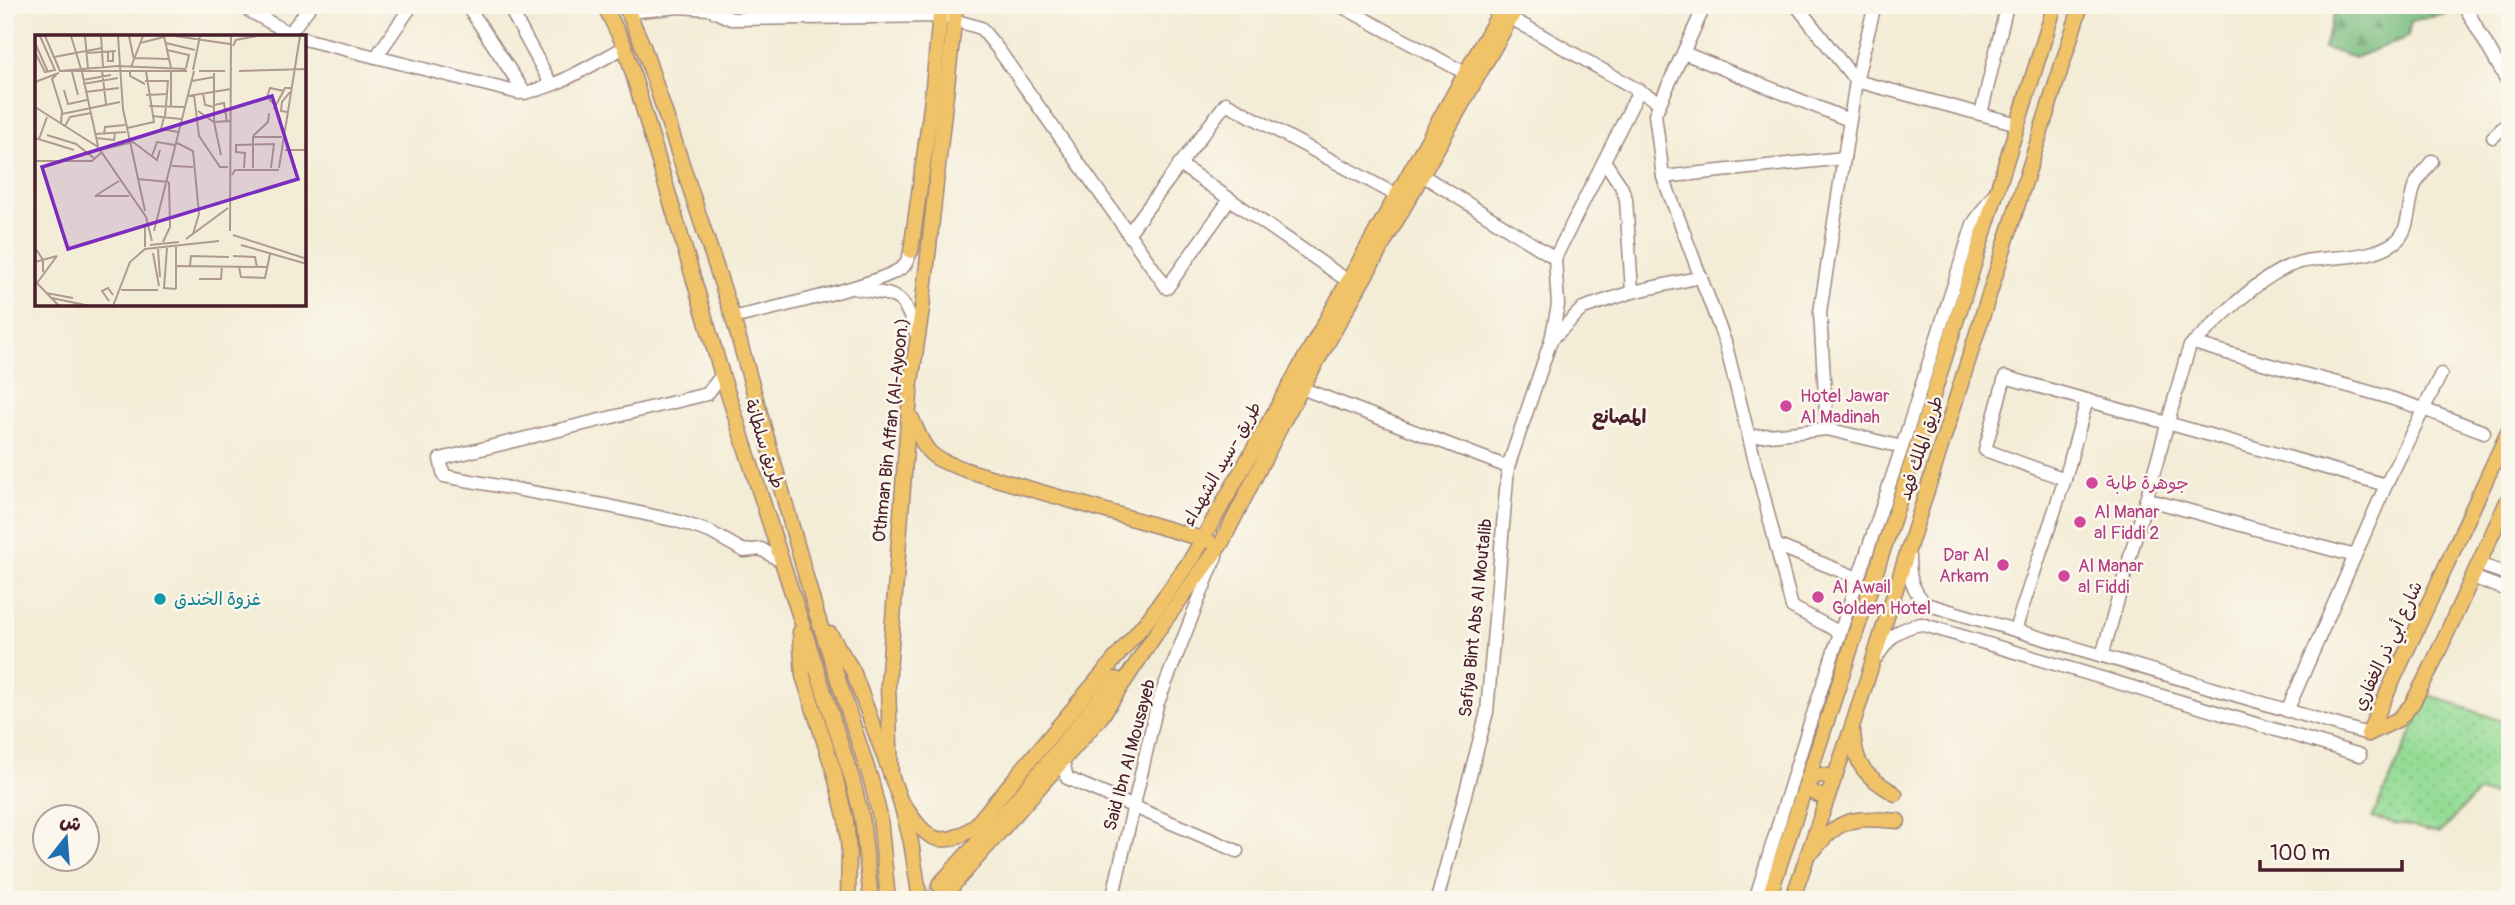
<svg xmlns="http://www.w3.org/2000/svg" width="2515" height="905" viewBox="0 0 2515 905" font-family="Pangolin,'Playpen Sans Arabic',sans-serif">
<defs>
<pattern id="forest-firs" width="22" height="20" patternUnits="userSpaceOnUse" patternTransform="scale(1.75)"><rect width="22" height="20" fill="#78bc7f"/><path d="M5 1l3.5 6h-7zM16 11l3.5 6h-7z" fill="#649868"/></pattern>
<pattern id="park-dots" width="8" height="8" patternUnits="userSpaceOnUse" patternTransform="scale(1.75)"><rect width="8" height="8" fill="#95dc96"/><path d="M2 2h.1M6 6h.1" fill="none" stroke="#82bc81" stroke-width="1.8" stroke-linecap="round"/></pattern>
</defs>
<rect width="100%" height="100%" fill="#fbf7ec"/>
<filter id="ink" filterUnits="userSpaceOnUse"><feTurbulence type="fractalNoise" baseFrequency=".0143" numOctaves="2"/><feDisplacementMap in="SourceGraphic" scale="14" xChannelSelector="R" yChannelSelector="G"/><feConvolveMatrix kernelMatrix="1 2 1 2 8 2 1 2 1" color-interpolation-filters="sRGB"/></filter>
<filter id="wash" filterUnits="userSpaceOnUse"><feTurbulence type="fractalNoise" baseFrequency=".00686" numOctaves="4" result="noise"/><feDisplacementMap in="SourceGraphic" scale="28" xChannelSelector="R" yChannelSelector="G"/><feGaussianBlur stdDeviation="1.57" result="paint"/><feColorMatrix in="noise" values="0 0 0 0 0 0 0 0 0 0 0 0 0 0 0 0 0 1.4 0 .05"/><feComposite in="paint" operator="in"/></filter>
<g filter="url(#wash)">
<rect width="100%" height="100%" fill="#f3ecd6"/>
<polygon fill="url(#forest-firs)" stroke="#616e55" stroke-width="2" points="2337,5 2448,5 2446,14 2411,21 2408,37 2354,58 2324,48"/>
<polygon fill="url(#park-dots)" stroke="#707e60" stroke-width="2" points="2429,695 2510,724 2510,799 2478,792 2440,833 2372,818"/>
</g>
<g filter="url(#ink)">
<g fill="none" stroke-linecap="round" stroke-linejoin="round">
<polyline stroke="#d1c3b4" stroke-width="14" stroke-dasharray="14 7" stroke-linecap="butt" points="929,900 939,885"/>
<g stroke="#9e8680" stroke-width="15">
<g id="minor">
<polyline points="239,5 296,37"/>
<polyline points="467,5 525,93"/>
<polyline points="508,5 551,84"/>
<polyline points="1339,5 1465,73"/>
<polyline points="1705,5 1655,114 1663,177 1725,342 1776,545 1858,578"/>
<polyline points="1796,5 1856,81 1875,5"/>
<polyline points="2464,5 2510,86"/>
<polyline points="628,12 679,7 709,9 731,19 940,16 981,28 998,49 1167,288 1230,199"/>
<polyline points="1511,18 1659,102"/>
<polyline points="289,34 311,5"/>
<path d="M304,39l215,54c34,-2 75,-30 106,-46"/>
<polyline points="1684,53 1849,120"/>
<polyline points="376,57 412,5"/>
<polyline points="1981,114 2007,5"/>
<polyline points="2493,137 2510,121"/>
<polyline points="1605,162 1621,186 1626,199 1632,292"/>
<polyline points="1179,164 1348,281"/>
<polyline points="1422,175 1555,258 1558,305 1551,340 1508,467 1487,712 1437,900"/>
<polyline points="1663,177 1844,158"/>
<polyline points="1128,234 1226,103 1396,195"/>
<polyline points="1555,258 1639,91"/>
<path d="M854,288c45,9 49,2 63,49"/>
<path d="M733,318c31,-8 152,-34 171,-52 3,-3 5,-10 7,-15"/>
<polyline points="1551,340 1583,308 1632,292 1701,277"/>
<path d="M2194,343c27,-26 70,-72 107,-81 30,-7 67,-1 94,-20 17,-12 12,-42 21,-59 5,-8 11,-15 16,-22"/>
<polyline points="722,375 707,394 440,459 444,476 608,506 677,521 710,532 744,551 761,549 781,561"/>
<polyline points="1301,388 1508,467"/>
<polyline points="1827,429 1820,312 1856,81 2018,124"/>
<polyline points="1750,437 1827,429 1902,447"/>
<polyline points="2065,479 2087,400"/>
<polyline points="2386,485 2441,374"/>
<polyline points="2146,499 2355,556"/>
<polyline points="1776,545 1792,607 1839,632"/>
<path d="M1909,556c0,20 2,33 17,48l442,130"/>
<polyline points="2478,564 2510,575"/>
<polyline points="2472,577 2510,591"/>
<polyline points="2015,630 2065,479 1985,450 2005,377 2386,485 2287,711"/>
<path d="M2102,656l84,-298 4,-12 4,-3c57,18 115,32 172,48 41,11 79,26 118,41"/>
<path d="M1877,657c13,-20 19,-28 44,-33l439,131"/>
<polyline points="1063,761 1067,778 1237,851"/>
<polyline points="1112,900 1157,705 1216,556"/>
<polyline points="1755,900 1807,732 1902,447 1973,224 1993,195"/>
</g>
</g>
<g stroke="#9e8680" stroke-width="17">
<g id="major">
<polyline points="604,5 625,47 722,375 853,782 862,818 871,900"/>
<polyline points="625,5 643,46 733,318 816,612 871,780 880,817 888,900"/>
<polyline points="911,251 931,107 941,5"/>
<path d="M912,419c16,39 18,38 57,52l240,70"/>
<polyline points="800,632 803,676 834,772 846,820 849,852 848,900"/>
<polyline points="830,634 853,671 900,800 911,842 920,900"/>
<path d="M1853,733c3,37 13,42 42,61"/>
<polyline points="2368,734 2510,428"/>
<polyline points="2368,734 2399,719 2412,704 2430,670 2510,495"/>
<polyline points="891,775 888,685 911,382 922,309 956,5"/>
<polyline points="1827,799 1812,792 1807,781 1819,775 1835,777"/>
<path d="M900,800c23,32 34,55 74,27l176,-210 40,-56 40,-70 274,-486"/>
<path d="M1814,850c27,-35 43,-32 84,-29"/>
<polyline points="939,885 1024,791 1116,679"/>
<polyline points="945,900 954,884 1101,717 1163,623 1221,544 1285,418 1518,5"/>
<polyline points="1768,900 1916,450 2055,5"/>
<polyline points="1792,900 1852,727 2081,5"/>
</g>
</g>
<use href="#minor" stroke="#fff" stroke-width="12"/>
<use href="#major" stroke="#f0c369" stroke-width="14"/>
</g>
</g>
<g fill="#d1479c" stroke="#fbf7ec" stroke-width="2.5">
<circle cx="1786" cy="406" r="7"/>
<circle cx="2092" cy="483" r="7"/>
<circle cx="2080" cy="522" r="7"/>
<circle cx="2003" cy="565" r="7"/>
<circle cx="2064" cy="576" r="7"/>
<circle cx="1818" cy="597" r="7"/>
</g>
<circle fill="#0f9aa8" stroke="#fbf7ec" stroke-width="2.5" cx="160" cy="599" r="7"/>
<g text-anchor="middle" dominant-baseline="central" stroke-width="5" stroke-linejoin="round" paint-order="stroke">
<g font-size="18" fill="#b23c85" stroke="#fbf7ec" text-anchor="start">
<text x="1800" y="396">Hotel Jawar<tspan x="1800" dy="21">Al Madinah</tspan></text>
<text x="2106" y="483">جوهرة طابة</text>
<text x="2094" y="512">Al Manar<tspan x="2094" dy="21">al Fiddi 2</tspan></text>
<text x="1989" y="555" text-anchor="end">Dar Al<tspan x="1989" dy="21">Arkam</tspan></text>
<text x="2078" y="566">Al Manar<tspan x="2078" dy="21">al Fiddi</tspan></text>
<text x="1832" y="587">Al Awail<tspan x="1832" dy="21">Golden Hotel</tspan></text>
</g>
<g font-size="18" fill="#4a1f2b" stroke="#fbf7ec">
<text transform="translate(891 430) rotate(-84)">Othman Bin Affan (Al-Ayoon.)</text>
<text transform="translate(764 444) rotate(72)">طريق سلطانة</text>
<text transform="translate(1921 448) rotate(-72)">طريق الملك فهد</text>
<text transform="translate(1222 464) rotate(-60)">طريق -سيد الشهداء</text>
<text transform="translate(1476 618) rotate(-84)">Safiya Bint Abs Al Moutalib</text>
<text transform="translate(2388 646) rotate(-65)">شارع أبي ذر الغفاري</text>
<text transform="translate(1130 755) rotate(-75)">Said Ibn Al Mousayeb</text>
</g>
<g font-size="18" fill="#0d838f" stroke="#fbf7ec" text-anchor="start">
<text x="174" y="599">غزوة الخندق</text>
</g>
<g font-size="19" font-weight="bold" fill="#4a1f2b" stroke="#fbf7ec">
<text x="1619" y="417">المصانع</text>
</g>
</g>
<g transform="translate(35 35)">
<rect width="271" height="271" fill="#f3ecd6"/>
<path fill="none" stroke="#af9a92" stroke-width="2" d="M0,1h5l15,34 -10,2 -10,-20M10,1l15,35M36,1l10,33M50,1l3,33M66,1l2,31M83,1l5,73 22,102M94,1l5,24M129,1l7,32M140,1l55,8M0,8l13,29M105,8l24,-6M131,8l29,7M198,11l3,-6 21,-4M132,15l22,5 -3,13M73,16v10h5v-10M51,18l30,-2M19,22l48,-9M100,23l34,1M96,32l12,-31M151,34l-68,-3 -59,5h128M67,35l4,34M95,35v6l15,8M158,35l7,-34M136,36v35M164,36h26M204,36l68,-2M37,37l6,23M47,37l16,74M21,40l-4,4 10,32 -1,12M48,45l28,-5M110,46h24M157,46l22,-4M0,47l24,-9M48,49l35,-6M29,55l4,14 19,-4M50,57l34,-4M168,58l2,12 9,2M111,60l22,-1M159,60l5,41 21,31h8M153,61l43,-7M179,70l10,-2 3,19M114,71l35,1M241,71l-9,-9 3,-9 14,3M0,72l63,40 48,70 6,24M239,74l11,-21h6M163,76l16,11v-49M252,77l-6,-1 1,-9 8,-10M27,79l58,-12M117,81l29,3M129,82l-3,12 17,3M130,82l3,-36M30,91l5,-9 21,-4M92,93l27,-6 -8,-51M60,99l31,-2M69,99l1,-7 20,-2M12,100l29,9 19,15M218,101l15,-14 1,-9M0,103l39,12M61,103l18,2 1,-7M4,104l8,-22M142,108l16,8 6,63 -6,20M65,115l33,-8 24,18 3,-10M250,115h22M186,120l-7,-33 16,-1M117,121l5,-14 18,3M0,126h57l9,-8M137,131l21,1M209,133l1,-15 -9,-1v-7l38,-1 -3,24M218,133v-31h29M244,133l21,-132M197,140l3,-5h44M102,144l32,3M60,161h34M60,161l24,-15M110,189v23M119,196l40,-160M195,196l1,-195M198,200l74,24M151,204l42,-31M128,207l7,-15 -1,-45M115,210l29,-3M206,210l66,19M141,212v42M132,213l-3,40 12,1M1,214l7,11v12M123,214l2,28M118,218l6,33M198,221l22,1 2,10M0,227l22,-6M142,231l90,1M155,231l1,-10 38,1M204,232l2,10 24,1 5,-24M164,244h22l1,-13M0,246l24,25M2,248l20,-27M86,255h37M11,258l27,5M17,263l38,8M74,266l-7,-10 6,-3 5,7M78,271l17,-44 15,-13 74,-8"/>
<path fill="#7b2cbf" fill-opacity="0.15" stroke="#7b2cbf" stroke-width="3.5" d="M237,61l26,83 -230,70 -26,-82z"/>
<rect width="271" height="271" fill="none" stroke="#4a1f2b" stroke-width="3.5"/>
</g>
<rect width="2515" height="905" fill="none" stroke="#fbf7ec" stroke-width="28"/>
<g transform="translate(66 838) rotate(17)"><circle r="33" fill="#fbf7ec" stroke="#b4a19f" stroke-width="2"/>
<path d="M0-5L12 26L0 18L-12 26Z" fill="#1f6fb2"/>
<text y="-10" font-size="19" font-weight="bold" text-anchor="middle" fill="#4a1f2b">ش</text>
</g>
<path d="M2260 860v10h142v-10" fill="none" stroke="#4a1f2b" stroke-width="3.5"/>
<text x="2270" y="860" font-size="21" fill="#4a1f2b" stroke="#fbf7ec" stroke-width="5" paint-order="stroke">100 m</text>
</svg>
